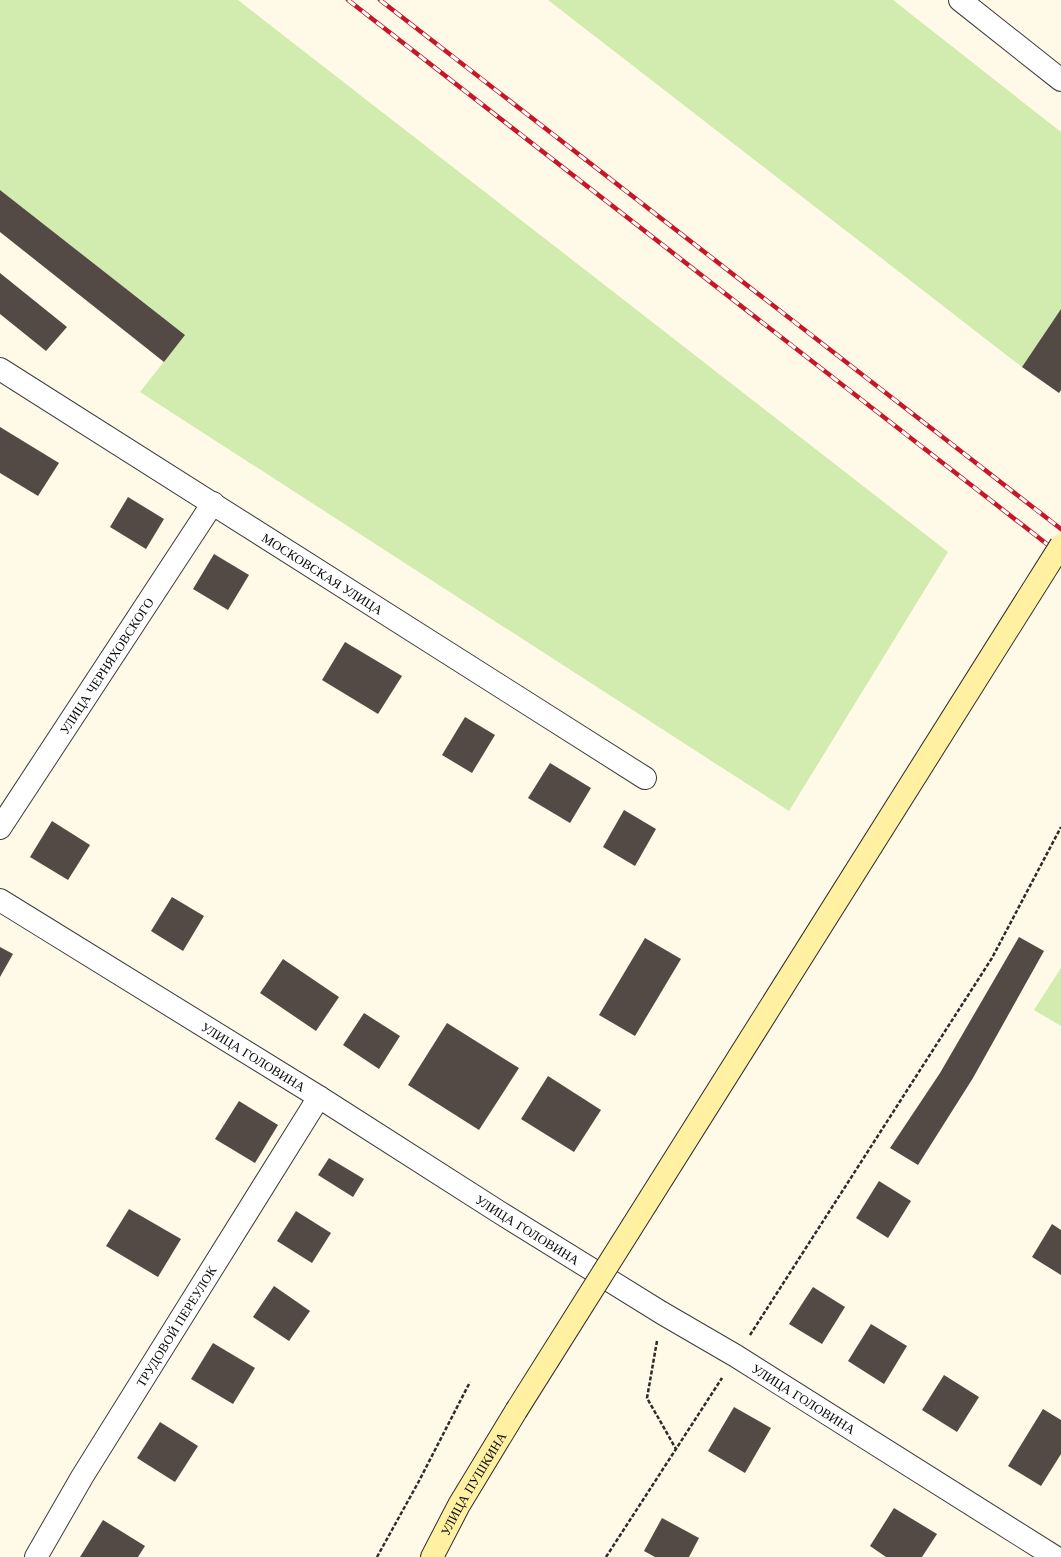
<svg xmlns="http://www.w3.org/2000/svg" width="1061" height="1557" viewBox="0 0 1061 1557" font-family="'Libre Baskerville',serif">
<rect width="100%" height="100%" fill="#fff9e7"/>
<g fill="#d1ecae">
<polygon points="0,0 238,0 948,552 789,811 140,392 185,335 0,190"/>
<polygon points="548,0 893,0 1061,132 1061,309 1022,367"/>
<polygon points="1061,968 1061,1026 1034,1010"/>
</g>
<g fill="#534a46">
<polygon points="0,190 185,335 164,362 0,232"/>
<polygon points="0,273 67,327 46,351 0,314"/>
<polygon points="1061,309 1061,390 1059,393 1022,367"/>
<polygon points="0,427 59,463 38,496 0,473"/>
<polygon points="128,497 164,519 146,549 110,527"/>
<polygon points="214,554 249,575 228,610 193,589"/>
<polygon points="345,642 402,676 378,714 322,680"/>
<polygon points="465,717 495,735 472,773 442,755"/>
<polygon points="550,763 591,788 570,823 528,798"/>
<polygon points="624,810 656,829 635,866 603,847"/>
<polygon points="52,821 90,845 68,880 30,857"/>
<polygon points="172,897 204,916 183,951 151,931"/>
<polygon points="1019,937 1044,951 973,1078 918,1165 890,1148 940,1073"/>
<polygon points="645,938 681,959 635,1036 599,1015"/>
<polygon points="0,947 13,954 0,977"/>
<polygon points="283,959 339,997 316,1031 260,993"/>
<polygon points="364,1013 400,1036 379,1069 343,1045"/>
<polygon points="447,1023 519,1068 479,1130 408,1085"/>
<polygon points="548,1076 601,1110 574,1152 521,1119"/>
<polygon points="239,1101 278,1125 255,1163 215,1139"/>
<polygon points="329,1158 364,1179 353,1197 318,1175"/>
<polygon points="879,1181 911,1201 888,1238 856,1218"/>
<polygon points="129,1209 181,1239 158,1277 106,1246"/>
<polygon points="296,1211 331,1233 312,1263 277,1241"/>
<polygon points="1052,1224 1061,1230 1061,1275 1032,1257"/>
<polygon points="274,1286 310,1311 289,1341 253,1317"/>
<polygon points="813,1287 845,1307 822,1344 789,1324"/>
<polygon points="871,1324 907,1346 884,1384 848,1361"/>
<polygon points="213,1343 255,1368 233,1404 191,1379"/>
<polygon points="944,1375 979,1397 957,1432 922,1410"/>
<polygon points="734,1407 771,1428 745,1473 708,1451"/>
<polygon points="1043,1409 1061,1420 1061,1454 1041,1486 1008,1466"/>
<polygon points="160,1422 198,1446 175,1482 137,1458"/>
<polygon points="894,1508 937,1534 922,1557 886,1557 870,1546"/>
<polygon points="662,1518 699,1538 689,1557 655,1557 644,1551"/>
<polygon points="103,1520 145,1546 138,1557 80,1557"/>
</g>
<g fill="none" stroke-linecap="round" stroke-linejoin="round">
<g stroke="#3d3d3d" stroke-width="24">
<g id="street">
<polyline points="960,0 1061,80"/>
<path id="s1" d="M0,369l645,409"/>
<path id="s2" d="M0,828l213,-325"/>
<path id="s3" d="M0,900l319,197 180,115 163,101 74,43 319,201"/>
<path id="s4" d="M36,1557l46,-80 237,-380"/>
</g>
</g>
<g stroke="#2c2c2c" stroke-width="24">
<g id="secondary">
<path id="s5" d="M432,1557l27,-52 57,-94"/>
</g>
</g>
<g stroke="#2c2c2c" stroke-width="2.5" stroke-dasharray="4 2" stroke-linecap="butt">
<polyline points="750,1335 992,958 1061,827"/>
<polyline points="657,1341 647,1398 676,1449"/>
<polyline points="377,1557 419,1481 470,1382"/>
<polyline points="606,1557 722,1378"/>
</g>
<use href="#street" stroke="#fff" stroke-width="22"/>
<use href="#secondary" stroke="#fff0a2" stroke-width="22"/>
<g stroke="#c51728" stroke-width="4.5">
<g id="rail">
<polyline points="348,0 1061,555"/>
<polyline points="380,0 1061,529"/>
</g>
</g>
<use href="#rail" stroke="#fff" stroke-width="3" stroke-dasharray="9" stroke-linecap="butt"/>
<g stroke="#2c2c2c" stroke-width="24" stroke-linecap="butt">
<polyline id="secondary-bridge" points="516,1411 1061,545"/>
</g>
<use href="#secondary-bridge" stroke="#fff0a2" stroke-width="22"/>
</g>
<g text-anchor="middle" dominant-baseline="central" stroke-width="4" stroke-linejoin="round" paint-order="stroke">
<g font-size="13" fill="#0a0a0a" stroke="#fff">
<text stroke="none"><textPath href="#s1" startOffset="382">МОСКОВСКАЯ УЛИЦА</textPath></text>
<text stroke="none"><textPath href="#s2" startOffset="194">УЛИЦА ЧЕРНЯХОВСКОГО</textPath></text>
<text stroke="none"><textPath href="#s3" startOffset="298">УЛИЦА ГОЛОВИНА</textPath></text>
<text stroke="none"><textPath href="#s3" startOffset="622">УЛИЦА ГОЛОВИНА</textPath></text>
<text stroke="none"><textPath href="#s4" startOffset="270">ТРУДОВОЙ ПЕРЕУЛОК</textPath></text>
<text stroke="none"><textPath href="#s3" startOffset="946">УЛИЦА ГОЛОВИНА</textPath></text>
<text stroke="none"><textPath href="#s5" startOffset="84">УЛИЦА ПУШКИНА</textPath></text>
</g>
</g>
</svg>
